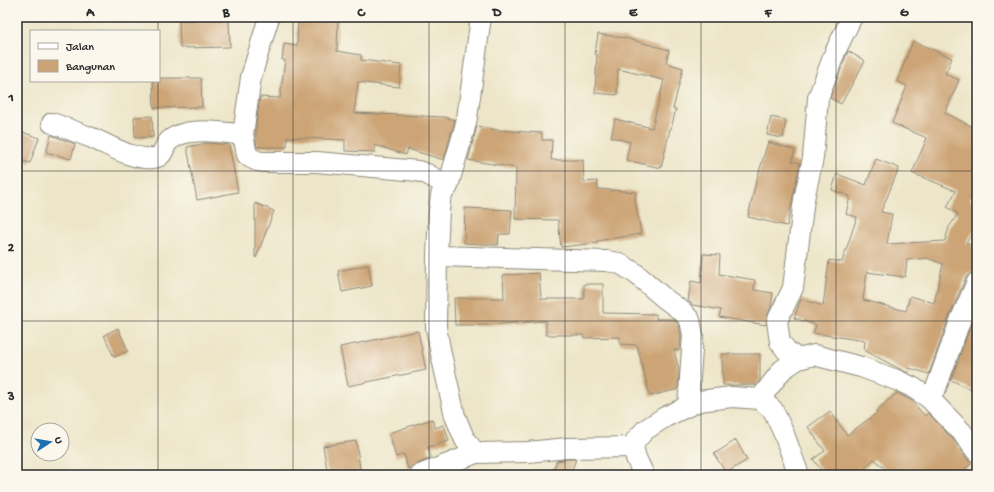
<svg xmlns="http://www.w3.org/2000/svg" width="994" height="492" viewBox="0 0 994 492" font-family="'Gochi Hand',sans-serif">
<rect width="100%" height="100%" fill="#fbf7ec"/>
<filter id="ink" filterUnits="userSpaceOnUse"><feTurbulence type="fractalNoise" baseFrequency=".025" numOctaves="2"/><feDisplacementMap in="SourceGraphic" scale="8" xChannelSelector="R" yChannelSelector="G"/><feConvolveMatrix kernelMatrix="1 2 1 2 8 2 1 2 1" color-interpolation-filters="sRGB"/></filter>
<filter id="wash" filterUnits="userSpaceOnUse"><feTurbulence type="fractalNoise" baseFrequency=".012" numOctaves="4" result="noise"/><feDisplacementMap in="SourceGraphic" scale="16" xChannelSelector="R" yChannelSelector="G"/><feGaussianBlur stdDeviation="0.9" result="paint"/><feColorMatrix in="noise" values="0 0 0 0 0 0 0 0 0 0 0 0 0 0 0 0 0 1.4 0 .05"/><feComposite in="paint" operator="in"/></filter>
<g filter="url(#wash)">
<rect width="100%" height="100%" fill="#ece5c7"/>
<g id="blocks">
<g fill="#cca476" fill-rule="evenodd">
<polygon points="197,17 218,17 218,20 229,19 230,47 180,48 179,20 197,20"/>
<polygon points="298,17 338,17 337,51 361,55 361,60 401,65 399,87 358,82 354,113 444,117 455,120 444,160 408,149 406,155 375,145 375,152 345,151 345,140 287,137 287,147 257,147 256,141 256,125 260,97 280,98 285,60 282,60 284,44 297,46"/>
<polygon points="598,34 625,38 669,50 666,63 683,68 673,109 676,109 671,129 670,129 661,168 626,160 630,142 611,137 615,119 652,128 664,80 618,69 617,95 595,93 597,55 595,54"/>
<path d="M913,41l39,17 -7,16 14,6 -14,33 32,16v54l-7,17 7,5v21l-11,17 11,4v24l-6,2 -5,4 -17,40 -20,57 -20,-6 -1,5 -10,-5 -34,-18 1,-9 -52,-8 3,-8 -22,-7 7,-19 22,7 6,-46 13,2 15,-45 -11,-3 4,-18 -18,-6 5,-16 29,11 10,-26 23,9 -18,44 11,2 -5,30 58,-3 4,-14 9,-13 -11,-7 9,-16 -44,-18 15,-35 -35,-15 15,-37 -10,-5zM927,258l16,6 -9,39 -24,-7 -4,15 -43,-11 4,-28 38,5 2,-17z"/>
<polygon points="848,51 865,61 841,104 830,98"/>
<polygon points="159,78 201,78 202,107 154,108 153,81 159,81"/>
<polygon points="152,116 153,137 135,138 134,117"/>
<polygon points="771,117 786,120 783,138 767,135"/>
<polygon points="477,126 497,130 542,133 542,140 552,140 551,160 583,160 584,182 597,181 598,189 636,192 635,199 641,234 597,241 597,243 561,247 558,220 515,219 516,168 468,160"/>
<polygon points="17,130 39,138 30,163 17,159"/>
<polygon points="51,135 75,144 71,159 46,152"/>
<polygon points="768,142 795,150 792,161 800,163 787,226 748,217 756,182"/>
<polygon points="207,143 229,145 238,192 197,200 187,147"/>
<polygon points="255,203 274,211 256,258 255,257"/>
<polygon points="465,208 512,210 510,234 499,234 498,245 464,243"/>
<polygon points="703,254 720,255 719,274 755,280 754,290 773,293 771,307 767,316 766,325 719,317 721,310 693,305 688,301 691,281 701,283"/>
<polygon points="368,265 372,286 342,292 338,271"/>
<polygon points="539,273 541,299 584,299 584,284 603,284 603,313 656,314 656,319 673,319 679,325 681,336 680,350 674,350 679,370 678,389 650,396 637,345 620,344 620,337 584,338 584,335 546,335 546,321 485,325 455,325 454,298 504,298 503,275"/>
<polygon points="977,311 977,392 951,380 971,325"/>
<polygon points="118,328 128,351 114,357 104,335"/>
<polygon points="418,331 426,370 348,386 340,347"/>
<polygon points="722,354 760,354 760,380 757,385 723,385"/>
<polygon points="897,393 912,401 925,416 928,413 951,437 971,464 957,475 892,475 874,459 858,475 825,475 813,459 825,451 808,427 830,411 847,435 877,413 876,411"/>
<polygon points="432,419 435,428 444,425 449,441 428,447 431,458 416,464 408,469 404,454 396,457 389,433"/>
<polygon points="736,440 747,460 726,473 714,454"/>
<polygon points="356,441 361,475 328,475 323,446"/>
<polygon points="568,459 576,459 570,475 551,475 557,461"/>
</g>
</g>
</g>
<g filter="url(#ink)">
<use href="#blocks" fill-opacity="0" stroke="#8c8879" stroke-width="1"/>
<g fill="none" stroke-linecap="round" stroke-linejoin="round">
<g stroke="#8c8879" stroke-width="22">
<g id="minor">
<polyline points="269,17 251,77 243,135 247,155 251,158 257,161 263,162 317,162 418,171 427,174 448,186 441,195 439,210 437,256 436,327 441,354 455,416 465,440 476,453 528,452 567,448 633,447 636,440 645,430 665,417 699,401 732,397 760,399 773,410 784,434 799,475"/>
<path d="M52,123c14,5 27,10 40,15 19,8 40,22 61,20 12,-1 9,-10 16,-17 16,-15 54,-9 74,-6"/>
<polyline points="448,186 464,131 467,118 481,17"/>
<polyline points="437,256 606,261 619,263 635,273 664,298 683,312 690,320 693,335 688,406"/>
<polyline points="798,359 787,351 780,342 777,321 793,288 804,199 813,158 818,98 835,52 852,17"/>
<polyline points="929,398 962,432 977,452"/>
<polyline points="760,399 782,370 798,359 814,355 861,367 899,381 912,387 929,398 936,388 960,321 977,282"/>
<polyline points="633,447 636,458 644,475"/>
<polyline points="420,475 476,453"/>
</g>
</g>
<use href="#minor" stroke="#fff" stroke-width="20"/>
</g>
</g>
<path fill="none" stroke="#2b2b2b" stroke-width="1" stroke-opacity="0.55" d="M158,17v14M293,17v458M429,17v458M565,17v458M701,17v458M836,17v458M158,81v394M17,171h960M17,321h960"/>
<rect width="994" height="492" fill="none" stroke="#fbf7ec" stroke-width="44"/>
<rect x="30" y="30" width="130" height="52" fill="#fbf7ec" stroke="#a8a59f"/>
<rect x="38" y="43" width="20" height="6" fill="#ffffff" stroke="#a8a59f"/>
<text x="66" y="50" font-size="12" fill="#2b2b2b">Jalan</text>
<rect x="38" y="60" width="20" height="12" fill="#cca476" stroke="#a8a59f"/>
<text x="66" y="70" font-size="12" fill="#2b2b2b">Bangunan</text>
<g transform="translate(50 442) rotate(78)"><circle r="19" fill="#fbf7ec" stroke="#a8a59f"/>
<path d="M0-3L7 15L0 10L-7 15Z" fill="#1f6fb2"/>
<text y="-6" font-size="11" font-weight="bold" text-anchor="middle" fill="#2b2b2b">U</text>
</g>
<rect x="22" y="22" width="950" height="448" fill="none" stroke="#2b2b2b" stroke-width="1.5"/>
<g font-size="13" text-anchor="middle" font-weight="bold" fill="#2b2b2b">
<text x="90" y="16">A</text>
<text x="226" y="16">B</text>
<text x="361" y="16">C</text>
<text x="497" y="16">D</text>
<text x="633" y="16">E</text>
<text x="768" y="16">F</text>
<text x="904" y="16">G</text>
<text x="11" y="101">1</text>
<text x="11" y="251">2</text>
<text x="11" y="400">3</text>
</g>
</svg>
